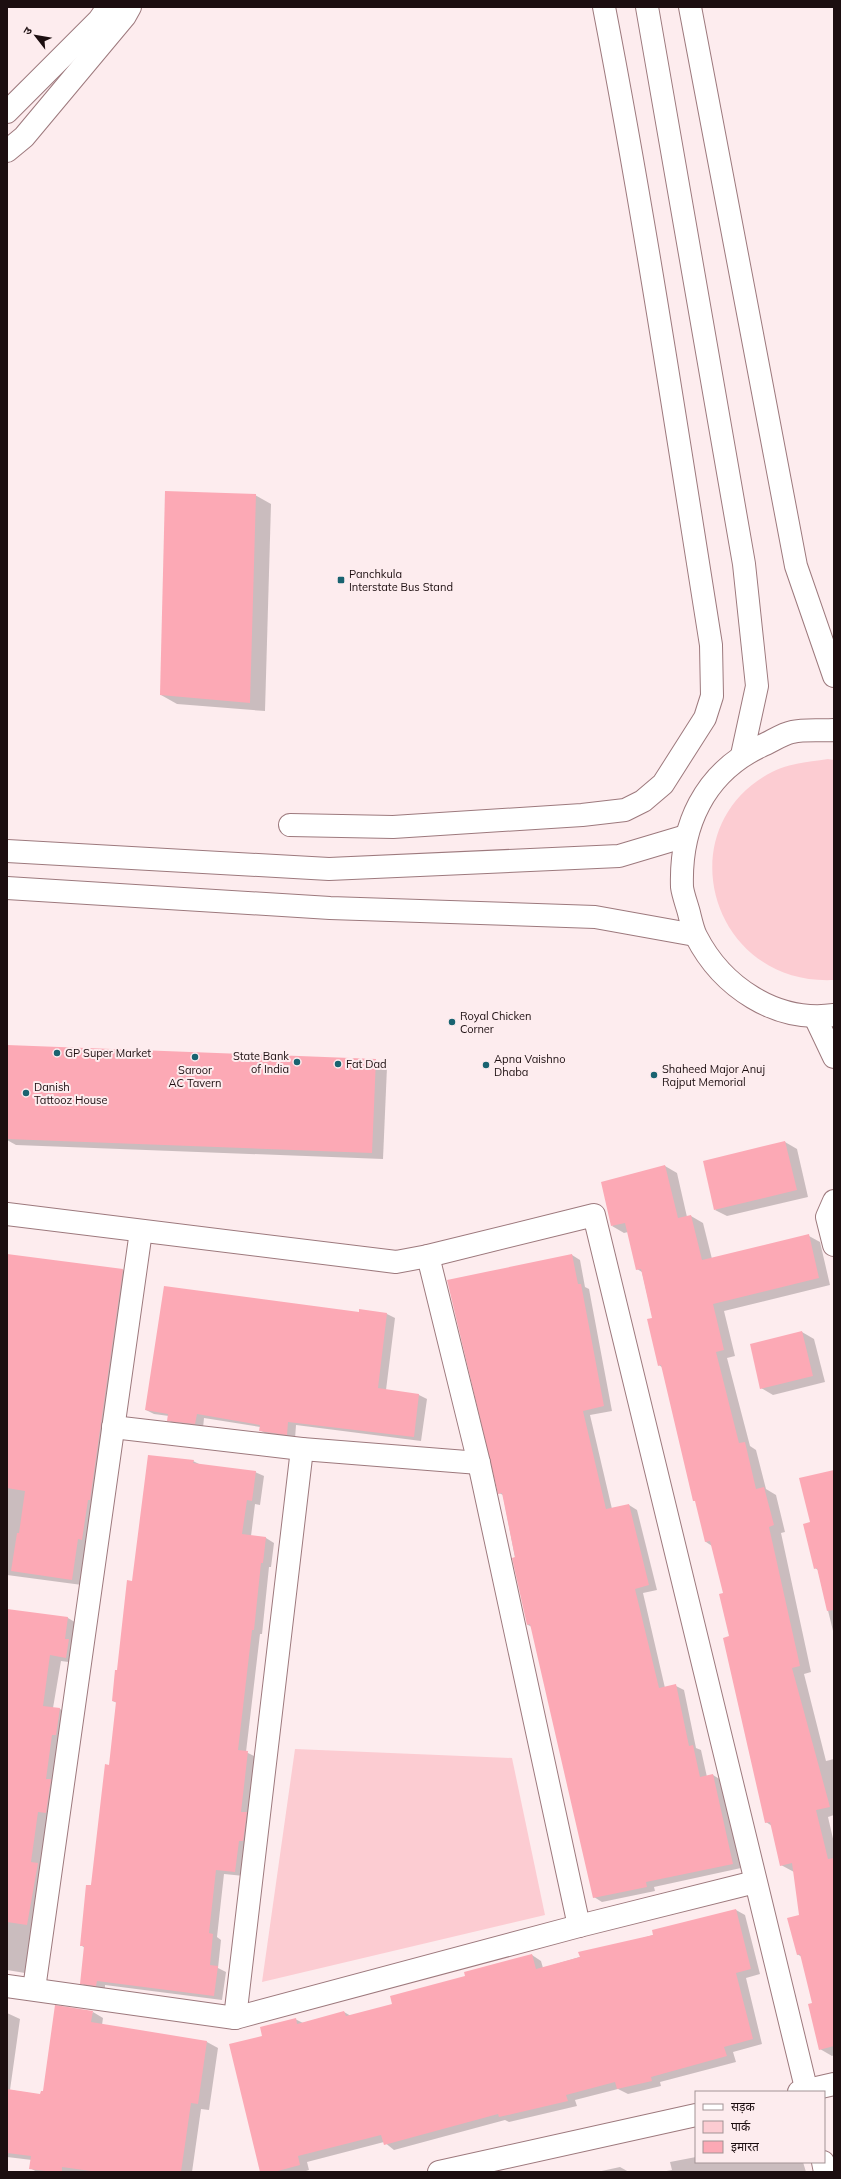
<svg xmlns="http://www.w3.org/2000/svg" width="841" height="2179" viewBox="0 0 841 2179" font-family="Mulish,'Noto Sans Devanagari',sans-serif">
<rect width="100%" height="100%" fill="#fdecee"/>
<g fill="#fcccd2">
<path d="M828,759l6,1v220c-124,6 -168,-153 -62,-208 18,-9 37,-10 56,-13z"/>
<polygon points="295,1749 512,1758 545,1915 262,1982"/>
</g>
<g fill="#0003">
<polygon points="255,495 271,504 265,711 177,704 161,695"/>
<polygon points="375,1060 387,1067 383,1159 16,1145 7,1140 7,1063"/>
<polygon points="785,1142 797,1149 808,1197 727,1216 715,1210"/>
<polygon points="665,1166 677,1173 687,1217 691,1216 703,1223 712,1259 809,1236 820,1242 830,1285 724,1311 735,1356 727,1358 750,1446 756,1450 766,1489 776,1495 785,1532 781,1533 811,1672 804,1674 826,1761 834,1759 834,1815 828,1817 834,1843 834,2055 832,2056 820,2049 813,2004 802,1957 797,1954 800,1916 794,1872 781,1865 772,1826 766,1822 724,1594 712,1546 706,1542 663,1368 659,1365 653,1319 642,1272 637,1269 628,1232 624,1233 612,1226"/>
<polygon points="7,1255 123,1270 133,1276 82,1585 7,1575"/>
<polygon points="572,1255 580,1260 585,1287 589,1289 612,1411 590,1415 612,1509 629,1505 637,1510 657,1590 643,1593 665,1688 676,1686 684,1690 696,1748 701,1750 707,1777 713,1775 721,1780 741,1868 654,1887 655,1891 602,1902 594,1897 532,1627 528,1625 503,1495 499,1493"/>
<polygon points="360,1310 387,1314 395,1318 386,1390 419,1395 427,1399 421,1441 296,1425 295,1439 268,1435 260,1430 260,1427 204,1418 203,1428 176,1425 168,1420 169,1416 154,1414 146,1410 359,1313"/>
<polygon points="802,1332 814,1339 825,1382 773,1395 761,1388"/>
<polygon points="193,1461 201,1465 255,1472 264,1476 260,1505 255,1504 251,1536 266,1538 274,1543 271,1567 269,1567 262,1634 260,1634 246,1752 256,1757 244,1876 224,1874 217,1937 221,1940 218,1968 226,1972 222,2000 105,1985 105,1990 89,1988 81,1983 85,1948 82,1946 110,1766 117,1703 113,1701 133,1582"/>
<polygon points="834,1471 834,1635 818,1570 815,1568 811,1523"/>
<polygon points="7,1610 68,1618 78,1624 76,1663 61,1661 53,1708 60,1709 70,1715 37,1930 31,1929 25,1973 7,1970"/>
<polygon points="736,1910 745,1915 760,1974 746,1978 762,2044 733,2052 736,2062 660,2082 661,2086 628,2094 618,2089 575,2100 577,2106 509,2122 505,2120 394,2150 384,2142 307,2162 309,2170 303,2172 261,2172 263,2036 295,2019 303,2023 344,2012 351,2016 393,2005 467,1977 532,1955 541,1961 543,1968"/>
<polygon points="93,2012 103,2018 102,2025 207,2042 218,2048 209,2110 201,2109 192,2172 37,2172 30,2168 32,2160 7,2157 7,2013 20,2019 10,2090 41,2095"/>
<polygon points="696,2157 696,2162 803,2162 806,2172 661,2172 672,2170 670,2162"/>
<polygon points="620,2167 629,2172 597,2172"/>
</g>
<g fill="#fca9b5">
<polygon points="165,491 256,494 250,703 160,695"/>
<polygon points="7,1045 376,1059 372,1153 7,1139"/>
<polygon points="785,1141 797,1190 714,1210 703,1161"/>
<polygon points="665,1165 678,1218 691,1215 702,1260 809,1234 819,1278 713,1304 724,1350 716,1352 739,1443 745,1442 756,1489 764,1487 774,1525 769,1527 800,1666 792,1668 830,1807 816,1810 828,1859 834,1858 834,2046 819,2050 808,2004 812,2003 800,1954 797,1955 787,1918 799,1915 792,1863 780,1866 770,1822 765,1823 723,1638 729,1636 719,1594 723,1593 710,1541 705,1542 695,1501 693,1501 661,1365 658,1366 647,1319 652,1318 641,1269 636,1270 625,1223 611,1226 601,1182"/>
<polygon points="7,1254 123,1269 90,1500 88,1500 82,1540 78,1539 72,1580 11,1571 17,1533 19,1533 25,1491 7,1488"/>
<polygon points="572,1254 578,1284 581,1284 604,1406 583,1411 606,1509 629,1504 649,1585 635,1589 659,1688 676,1684 689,1746 693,1745 700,1777 713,1774 733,1864 646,1882 647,1887 593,1898 530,1624 527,1625 512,1558 515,1557 502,1493 498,1494 447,1280"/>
<polygon points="164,1286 359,1312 359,1309 387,1313 378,1388 419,1394 414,1437 288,1422 287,1435 259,1431 260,1425 197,1414 195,1424 167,1421 168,1414 145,1410"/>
<polygon points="802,1331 813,1376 760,1389 750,1344"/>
<polygon points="148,1455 194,1460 193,1463 256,1471 252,1501 247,1500 242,1534 266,1537 263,1563 261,1563 254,1630 252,1630 238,1750 248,1751 241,1812 247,1812 243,1841 239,1841 235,1872 216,1870 209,1933 213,1934 210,1965 218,1966 214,1996 97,1981 96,1986 80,1984 84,1946 80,1946 86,1885 91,1885 105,1764 109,1765 116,1702 112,1701 115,1670 117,1670 127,1580 132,1581"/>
<polygon points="834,1470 834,1610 827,1611 817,1568 814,1569 803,1524 810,1522 799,1478"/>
<polygon points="7,1609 68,1617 65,1639 69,1639 66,1658 50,1655 43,1706 60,1708 56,1735 52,1735 46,1779 51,1779 46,1813 38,1812 31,1862 38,1863 27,1925 7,1922"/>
<polygon points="736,1909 751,1969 736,1973 753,2039 724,2047 727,2056 651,2077 652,2081 617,2089 615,2082 566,2095 568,2101 499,2117 498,2114 384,2145 381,2135 298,2156 300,2165 274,2172 260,2172 229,2044 262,2036 260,2027 296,2018 297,2024 344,2011 346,2016 392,2004 390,1996 465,1976 464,1972 532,1954 536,1969 580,1957 578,1952 653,1935 652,1930"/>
<polygon points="55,2005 93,2011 91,2022 207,2041 198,2104 191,2103 181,2172 98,2172 62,2167 62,2172 54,2172 29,2169 31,2156 7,2153 7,2089 40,2094 41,2091 43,2091"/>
</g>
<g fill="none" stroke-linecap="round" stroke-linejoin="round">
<g stroke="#9d797d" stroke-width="24">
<g id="minor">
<polyline points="7,112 99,20 108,7"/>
<polyline points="7,151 24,137 125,16 130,7"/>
<path d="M290,825l103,2 189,-12 43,-5 18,-9 20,-17 42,-66 7,-22 -1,-51c-34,-213 -66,-426 -107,-638"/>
<polyline points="834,1201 827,1217 834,1245"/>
<polyline points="7,1214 396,1262 428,1256 594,1215 807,2092"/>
<polyline points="428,1256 479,1463 579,1926"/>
<polyline points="113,1427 302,1449 479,1463"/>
<polyline points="7,1986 235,2018 579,1926 755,1882"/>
<polyline points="34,1989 141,1231"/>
<polyline points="235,2018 302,1449"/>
<polyline points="799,2092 834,2084"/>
<polyline points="823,2162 825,2172"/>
<polyline points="439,2172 696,2115"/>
</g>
</g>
<g stroke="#9d797d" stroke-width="24">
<g id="tertiary">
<polyline points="647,7 744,564 757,686 742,755"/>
<polyline points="690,7 796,566 834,676"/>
<path d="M834,730c-13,1 -29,-1 -42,2 -10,2 -21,10 -31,14 -57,27 -81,80 -79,141 1,8 5,18 7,26 2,8 4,17 7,23 26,51 80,87 138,79"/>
<polyline points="7,851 329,869 619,856 686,836"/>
<polyline points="7,888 330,908 595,917 695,935"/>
<polyline points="815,1017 834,1057"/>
</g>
</g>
<use href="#minor" stroke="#fff" stroke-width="22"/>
<use href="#tertiary" stroke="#fff" stroke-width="22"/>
</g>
<g fill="#196370" stroke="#fdecee" stroke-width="1.5">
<rect x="337" y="576" width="8" height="8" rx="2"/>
<circle cx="452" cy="1022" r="4"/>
<circle cx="57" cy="1053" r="4"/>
<circle cx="195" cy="1057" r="4"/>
<circle cx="297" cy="1062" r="4"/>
<circle cx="338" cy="1064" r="4"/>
<circle cx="486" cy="1065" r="4"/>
<circle cx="654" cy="1075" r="4"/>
<circle cx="26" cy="1093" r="4"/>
</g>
<g text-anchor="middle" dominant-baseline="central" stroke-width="4" stroke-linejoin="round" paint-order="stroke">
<g font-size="11" fill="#1c0e10" stroke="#fdecee" text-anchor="start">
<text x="349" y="574">Panchkula<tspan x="349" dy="13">Interstate Bus Stand</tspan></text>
<text x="460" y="1016">Royal Chicken<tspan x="460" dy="13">Corner</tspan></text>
<text x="65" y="1053">GP Super Market</text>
<text x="289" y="1056" text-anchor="end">State Bank<tspan x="289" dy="13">of India</tspan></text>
<text x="494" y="1059">Apna Vaishno<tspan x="494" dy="13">Dhaba</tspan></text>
<text x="346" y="1064">Fat Dad</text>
<text x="662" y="1069">Shaheed Major Anuj<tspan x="662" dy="13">Rajput Memorial</tspan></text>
<text x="195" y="1070" text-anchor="middle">Saroor<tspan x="195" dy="13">AC Tavern</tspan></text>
<text x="34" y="1087">Danish<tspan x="34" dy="13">Tattooz House</tspan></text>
</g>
</g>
<rect width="841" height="2179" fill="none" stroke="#1c0e10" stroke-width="16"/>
<rect x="695" y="2091" width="130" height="72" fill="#fdecee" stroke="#a39395"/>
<rect x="703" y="2104" width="20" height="6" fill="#ffffff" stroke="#a39395"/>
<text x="731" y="2111" font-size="12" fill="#1c0e10">सड़क</text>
<rect x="703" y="2121" width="20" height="12" fill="#fcccd2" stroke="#a39395"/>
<text x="731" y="2131" font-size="12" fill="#1c0e10">पार्क</text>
<rect x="703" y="2141" width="20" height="12" fill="#fca9b5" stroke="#a39395"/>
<text x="731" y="2151" font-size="12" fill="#1c0e10">इमारत</text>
<g transform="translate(36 36) rotate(301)" stroke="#fdecee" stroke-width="3" paint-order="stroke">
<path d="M0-3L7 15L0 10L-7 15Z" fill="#1c0e10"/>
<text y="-6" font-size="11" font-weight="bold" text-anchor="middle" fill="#1c0e10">उ</text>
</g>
</svg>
